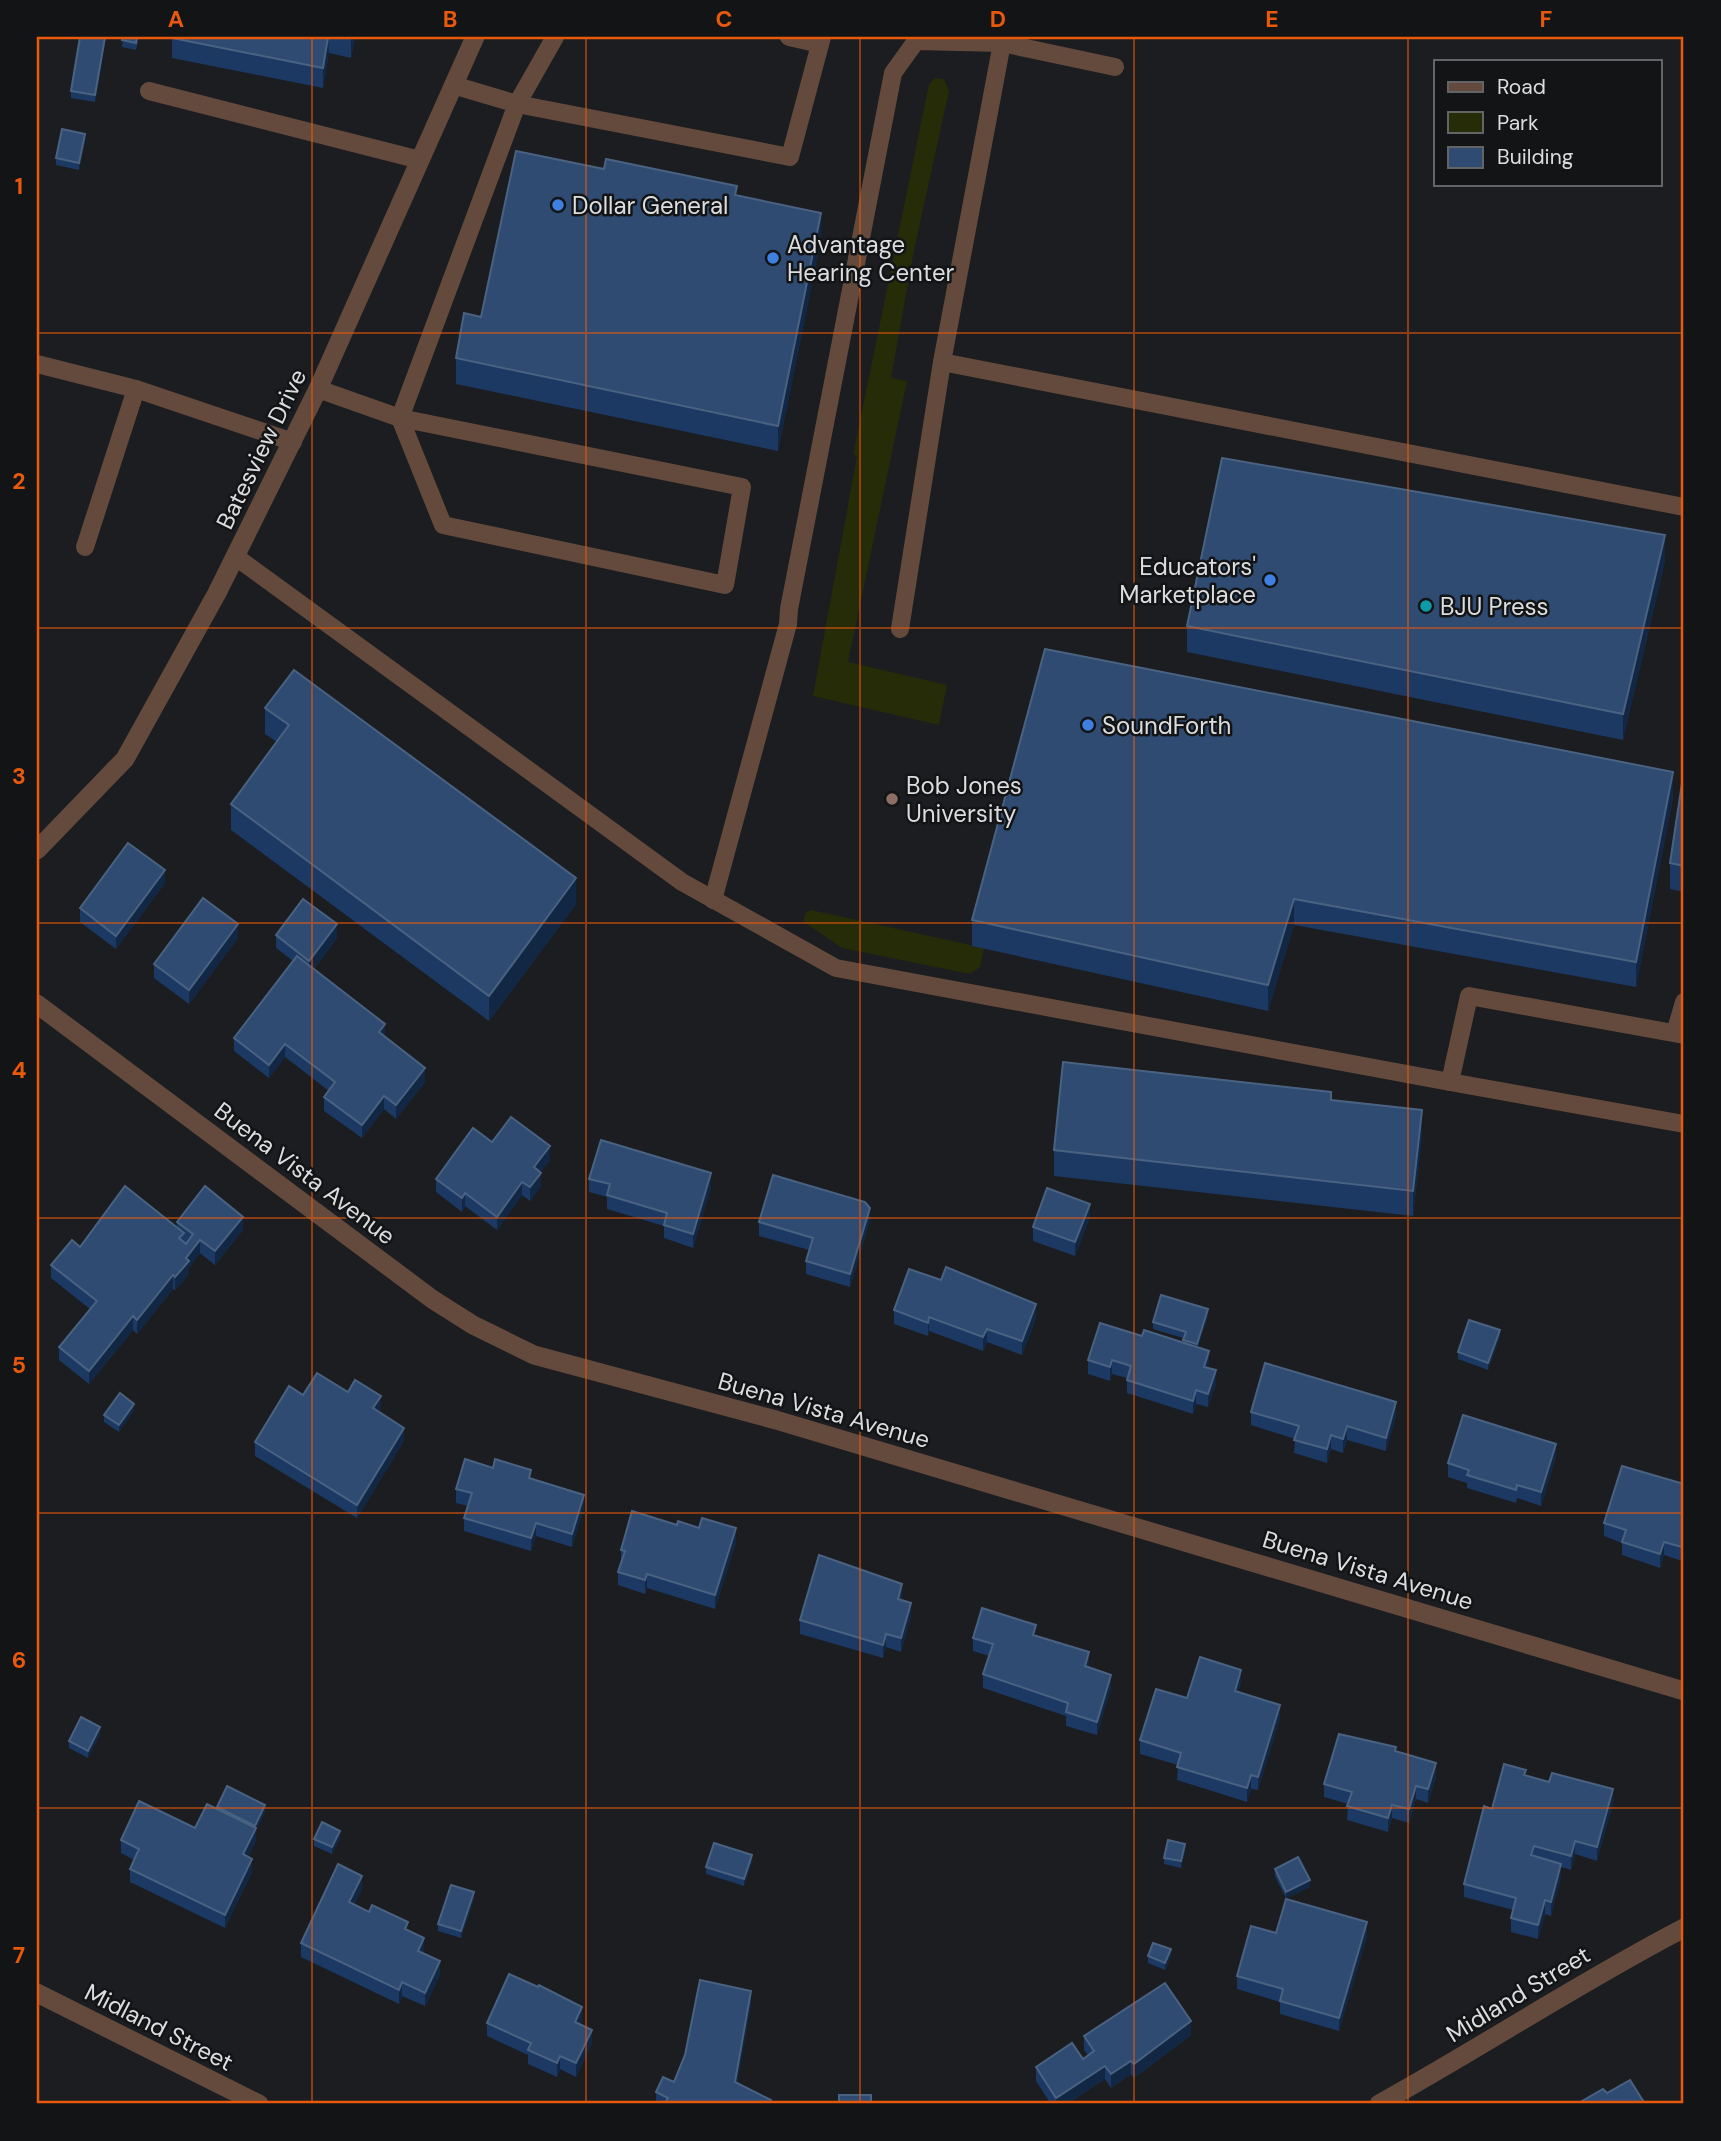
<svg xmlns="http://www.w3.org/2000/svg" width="1721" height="2141" viewBox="0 0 1721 2141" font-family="'DM Sans',sans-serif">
<rect width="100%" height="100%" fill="#1b1d20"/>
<g fill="#262c07">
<polygon points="935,78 944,79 949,91 914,250 891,378 907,381 848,662 947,685 939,725 813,696 857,456 853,455 929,84"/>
<polygon points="811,910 984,948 980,967 970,974 842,948 803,921 806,912"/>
</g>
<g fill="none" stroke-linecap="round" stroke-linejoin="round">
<g stroke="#634a3c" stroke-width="18">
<polyline points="789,37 820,44"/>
<polyline points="1115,67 1002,43 942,362 1684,507"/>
<polyline points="453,85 517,104 790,157 822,37"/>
<polyline points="149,91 420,160"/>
<polyline points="37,364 136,389 293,442"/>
<polyline points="318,389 400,418 742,487 725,585 443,525 400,418 517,104 555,37"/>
<polyline points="85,547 136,389"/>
<polyline points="236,557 682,882 836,968 1450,1082"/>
<polyline points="900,629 942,362"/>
<polyline points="713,900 788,624 789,609 893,73 916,41 1002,43"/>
<polyline points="1675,1033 1684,1002"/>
<polyline points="1684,1035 1469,996 1450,1082 1684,1124"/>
</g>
<g stroke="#634a3c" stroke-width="19">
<polyline points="37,850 125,759 217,593 318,389 475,37"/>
<polyline points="37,1004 432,1299 473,1325 534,1355 776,1420 1684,1691"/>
<polyline points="37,1993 259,2104"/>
<path d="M1379,2104c103,-57 201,-122 305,-176"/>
</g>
</g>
<g fill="#1b3963">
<polygon points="106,37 95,102 71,98 71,91"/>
<polygon points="123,37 139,37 136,50 122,47"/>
<polygon points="172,37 355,37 351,58 329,53 323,88 172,58"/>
<polygon points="85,141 79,170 56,165 56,158"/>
<polygon points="604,169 737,195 821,239 778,451 456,384 456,358 481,317"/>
<polygon points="1665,561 1623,740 1187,652 1187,626"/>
<polygon points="265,708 576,904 489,1021 231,830 231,804 277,742 265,734"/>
<polygon points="1684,770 1684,892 1670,889 1670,863"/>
<polygon points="1673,798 1636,987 1294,925 1268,1011 972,946 972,920"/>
<polygon points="165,883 116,949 80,922 80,908"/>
<polygon points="276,935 337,938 314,969 385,1037 425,1082 396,1119 384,1109 362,1138 324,1111 324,1097 329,1091 285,1057 269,1078 234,1051 234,1038 293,961 276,948"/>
<polygon points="238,938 189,1004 154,978 154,964"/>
<polygon points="1331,1100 1422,1136 1413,1216 1054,1176 1054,1150"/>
<polygon points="492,1142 550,1160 540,1172 541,1186 530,1201 522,1195 497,1230 465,1206 462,1212 436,1192 436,1179"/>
<polygon points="589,1179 711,1187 693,1248 664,1238 664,1226 607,1209 607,1197 589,1192"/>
<polygon points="1090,1217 1075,1256 1033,1241 1033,1227"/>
<polygon points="870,1221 850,1287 806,1274 806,1261 809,1250 759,1236 759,1222"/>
<polygon points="177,1222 243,1230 215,1265 200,1253 189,1268 189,1274 175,1290 173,1289 137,1334 133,1330 89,1384 59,1360 59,1347 90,1309 51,1278 51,1265 80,1247 177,1227"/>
<polygon points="894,1310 1036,1318 1022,1355 987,1342 983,1351 929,1331 928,1336 894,1324"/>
<polygon points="1208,1316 1198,1347 1209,1365 1208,1368 1216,1384 1208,1407 1196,1404 1193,1414 1127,1393 1127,1378 1112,1374 1110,1381 1088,1374 1088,1360 1142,1336 1183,1343 1183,1338 1153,1329 1153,1322"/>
<polygon points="1500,1337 1488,1370 1458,1359 1458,1352"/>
<polygon points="348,1392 381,1409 379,1412 404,1441 357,1518 255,1456 255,1442 303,1395"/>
<polygon points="134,1410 119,1432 104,1422 104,1415"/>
<polygon points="1251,1412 1396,1416 1386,1451 1347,1440 1343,1453 1331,1449 1327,1463 1294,1453 1295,1439 1251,1425"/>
<polygon points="1556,1457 1541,1506 1517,1498 1516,1503 1467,1488 1467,1483 1448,1477 1448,1463"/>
<polygon points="531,1479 584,1508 572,1547 536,1536 531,1551 464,1531 464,1518 468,1506 456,1503 456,1489"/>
<polygon points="1684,1484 1684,1556 1682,1561 1664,1555 1660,1568 1622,1555 1622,1543 1604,1536 1604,1523"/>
<polygon points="677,1525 736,1542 715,1609 647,1588 645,1594 618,1585 618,1572 621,1564 621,1550"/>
<polygon points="902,1597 901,1600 911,1616 901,1652 886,1647 883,1658 800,1634 800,1620"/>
<polygon points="1036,1636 1089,1666 1088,1667 1111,1688 1097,1735 1066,1726 1066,1716 983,1688 983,1674 989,1656 973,1651 973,1638"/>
<polygon points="1241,1683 1238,1692 1280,1718 1258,1790 1251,1789 1247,1802 1177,1780 1178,1765 1140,1754 1140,1740 1187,1698"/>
<polygon points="100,1734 88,1758 69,1748 69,1741"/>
<polygon points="1396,1751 1436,1777 1428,1803 1416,1799 1409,1823 1392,1818 1388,1832 1347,1820 1348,1804 1324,1797 1324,1784"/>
<polygon points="1526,1775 1613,1803 1597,1861 1575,1854 1571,1870 1561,1867 1561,1877 1551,1916 1545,1914 1538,1939 1511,1932 1511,1918 1513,1910 1464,1897 1464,1884 1492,1809"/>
<polygon points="217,1807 265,1812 256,1830 256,1841 248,1857 252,1872 225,1928 130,1882 130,1869 134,1860 121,1853 121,1840 195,1828 217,1809"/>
<polygon points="340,1838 332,1854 314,1846 314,1839"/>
<polygon points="1185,1851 1181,1868 1164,1864 1164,1858"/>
<polygon points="752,1862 744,1886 706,1874 706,1867"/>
<polygon points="1275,1869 1310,1887 1286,1898 1275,1876"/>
<polygon points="362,1889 354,1905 408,1930 424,1951 423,1953 440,1975 425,2006 402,1996 399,2004 301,1957 301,1943"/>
<polygon points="474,1899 461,1938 438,1931 438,1924"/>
<polygon points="1276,1933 1367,1936 1339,2031 1280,2014 1280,2002 1237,1989 1237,1976"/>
<polygon points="1148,1956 1171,1956 1165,1970 1148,1963"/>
<polygon points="751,2004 737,2083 771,2104 656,2104 656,2092 674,2082"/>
<polygon points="582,2021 580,2025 592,2043 576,2077 560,2069 557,2077 528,2064 528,2055 487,2036 487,2023"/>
<polygon points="1191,2035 1134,2078 1131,2074 1111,2088 1105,2079 1067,2104 1051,2104 1036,2081 1036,2067 1083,2059 1088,2055 1084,2050 1084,2036"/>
</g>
<g fill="#122743">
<polygon points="105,37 106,37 95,102 95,95"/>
<polygon points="328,37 329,53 323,88 323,68"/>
<polygon points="351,37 355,37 351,58"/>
<polygon points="85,134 85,141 79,170 79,163"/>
<polygon points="821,213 821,239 778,451 778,426"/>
<polygon points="1665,535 1665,561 1623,740 1623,714"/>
<polygon points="1673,772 1673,798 1636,987 1636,962"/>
<polygon points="165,870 165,883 116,949 116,936"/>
<polygon points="576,878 576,904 489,1021 489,996"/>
<polygon points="1294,899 1294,925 1268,1011 1268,985"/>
<polygon points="238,924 238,938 189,1004 189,990"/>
<polygon points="337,924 337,938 309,975 309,961"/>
<polygon points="385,1024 385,1037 379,1032"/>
<polygon points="285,1044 285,1057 269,1078 269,1065"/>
<polygon points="425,1068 425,1082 396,1119 396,1105"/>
<polygon points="384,1096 384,1109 362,1138 362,1125"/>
<polygon points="1422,1110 1422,1136 1413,1216 1413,1191"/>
<polygon points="550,1146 550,1160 534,1181 534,1167"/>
<polygon points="541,1173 541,1186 530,1201 530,1187"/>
<polygon points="711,1173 711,1187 693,1248 693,1234"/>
<polygon points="522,1182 522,1195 497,1230 497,1217"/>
<polygon points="465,1193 465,1206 462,1212 462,1198"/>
<polygon points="1090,1204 1090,1217 1075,1256 1075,1242"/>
<polygon points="870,1208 870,1221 850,1287 850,1274"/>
<polygon points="243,1217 243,1230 215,1265 215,1251"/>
<polygon points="200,1240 200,1253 189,1268 189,1274 175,1290 175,1277 186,1258"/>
<polygon points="173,1275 173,1289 137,1334 137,1320"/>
<polygon points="1036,1304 1036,1318 1022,1355 1022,1341"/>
<polygon points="1208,1309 1208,1316 1197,1351 1197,1344"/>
<polygon points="133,1316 133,1330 89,1384 89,1371"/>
<polygon points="929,1317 929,1331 928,1336 928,1323"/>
<polygon points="987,1329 987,1342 983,1351 983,1337"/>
<polygon points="1500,1330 1500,1337 1488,1370 1488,1363"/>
<polygon points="1209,1351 1209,1365 1204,1380 1204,1367"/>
<polygon points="1112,1360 1112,1374 1110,1381 1110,1367"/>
<polygon points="1216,1370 1216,1384 1208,1407 1208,1394"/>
<polygon points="1196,1390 1196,1404 1193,1414 1193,1401"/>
<polygon points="381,1396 381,1409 373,1422 373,1408"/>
<polygon points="1396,1402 1396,1416 1386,1451 1386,1438"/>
<polygon points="134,1404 134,1410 119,1432 119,1425"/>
<polygon points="1347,1426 1347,1440 1343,1453 1343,1439"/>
<polygon points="404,1428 404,1441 357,1518 357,1505"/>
<polygon points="1331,1435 1331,1449 1327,1463 1327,1449"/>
<polygon points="1556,1444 1556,1457 1541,1506 1541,1492"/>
<polygon points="584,1495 584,1508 572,1547 572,1534"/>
<polygon points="536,1523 536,1536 531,1551 531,1538"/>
<polygon points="736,1528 736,1542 715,1609 715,1595"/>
<polygon points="1664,1542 1664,1555 1660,1568 1660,1554"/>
<polygon points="1684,1542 1684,1556 1682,1561 1682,1547"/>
<polygon points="647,1574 647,1588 645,1594 645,1580"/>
<polygon points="902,1584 902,1597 898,1613 898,1599"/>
<polygon points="911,1603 911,1616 901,1652 901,1638"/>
<polygon points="886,1634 886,1647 883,1658 883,1645"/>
<polygon points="1089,1652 1089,1666 1085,1680 1085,1666"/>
<polygon points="1241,1670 1241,1683 1235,1704 1235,1691"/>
<polygon points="1111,1675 1111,1688 1097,1735 1097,1722"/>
<polygon points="1280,1705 1280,1718 1258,1790 1258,1777"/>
<polygon points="100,1727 100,1734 88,1758 88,1751"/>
<polygon points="1436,1763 1436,1777 1428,1803 1428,1789"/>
<polygon points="1251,1775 1251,1789 1247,1802 1247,1788"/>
<polygon points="1416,1786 1416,1799 1409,1823 1409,1809"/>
<polygon points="1613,1789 1613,1803 1597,1861 1597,1847"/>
<polygon points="265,1805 265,1812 256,1830 256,1841 243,1868 243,1854 255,1830 255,1826"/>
<polygon points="1392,1805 1392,1818 1388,1832 1388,1818"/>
<polygon points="340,1831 340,1838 332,1854 332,1847"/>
<polygon points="1575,1841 1575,1854 1571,1870 1571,1856"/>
<polygon points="1185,1844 1185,1851 1181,1868 1181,1861"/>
<polygon points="752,1855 752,1862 744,1886 744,1879"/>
<polygon points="252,1859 252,1872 225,1928 225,1915"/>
<polygon points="1561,1864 1561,1877 1551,1916 1551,1902"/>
<polygon points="362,1876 362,1889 349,1916 349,1902"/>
<polygon points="1310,1880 1310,1887 1286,1898 1286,1892"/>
<polygon points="474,1892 474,1899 461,1938 461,1931"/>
<polygon points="1545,1900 1545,1914 1538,1939 1538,1925"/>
<polygon points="1367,1922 1367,1936 1339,2031 1339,2018"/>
<polygon points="424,1938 424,1951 418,1964 418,1951"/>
<polygon points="1171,1949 1171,1956 1165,1970 1165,1963"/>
<polygon points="440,1961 440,1975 425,2006 425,1993"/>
<polygon points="402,1982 402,1996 399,2004 399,1990"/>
<polygon points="751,1991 751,2004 735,2096 735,2082"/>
<polygon points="582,2007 582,2021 575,2036 575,2022"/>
<polygon points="1191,2021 1191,2035 1134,2078 1134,2064"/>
<polygon points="592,2030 592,2043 576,2077 576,2063"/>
<polygon points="560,2056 560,2069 557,2077 557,2063"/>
<polygon points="1131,2061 1131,2074 1111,2088 1111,2074"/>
<polygon points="1105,2066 1105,2079 1067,2104 1056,2104 1056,2098"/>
</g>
<g fill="#2f4b71" stroke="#4a6282" stroke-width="2">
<polygon points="80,37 105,37 95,95 71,91"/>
<polygon points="123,37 137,37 136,43 122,40"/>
<polygon points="172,37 328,37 323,68 172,38"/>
<polygon points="62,129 85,134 79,163 56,158"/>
<polygon points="516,151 604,169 606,159 737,186 735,195 821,213 778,426 456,358 464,313 481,317"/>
<polygon points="1222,458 1665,535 1623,714 1187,626"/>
<polygon points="1045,649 1673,772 1636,962 1294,899 1268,985 972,920"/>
<polygon points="294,670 576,878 489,996 231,804 289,725 265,708"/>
<polygon points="1684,770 1684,866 1670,863"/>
<polygon points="128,843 165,870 116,936 80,908"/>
<polygon points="203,898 238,924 189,990 154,964"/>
<polygon points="303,899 337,924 309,961 276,935"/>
<polygon points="297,956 385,1024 379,1032 425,1068 396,1105 384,1096 362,1125 324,1097 335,1082 285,1044 269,1065 234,1038"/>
<polygon points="1063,1062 1331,1092 1331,1100 1422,1110 1413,1191 1054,1150"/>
<polygon points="511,1117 550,1146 534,1167 541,1173 530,1187 522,1182 497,1217 465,1193 462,1198 436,1179 473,1128 492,1142"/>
<polygon points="601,1140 711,1173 693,1234 664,1225 667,1213 607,1195 610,1184 589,1179"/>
<polygon points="773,1175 865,1202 870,1208 850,1274 806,1261 813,1238 759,1222"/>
<polygon points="125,1186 184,1233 179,1238 186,1244 193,1234 177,1222 205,1186 243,1217 215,1251 200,1240 186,1258 189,1261 175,1277 173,1275 137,1320 133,1316 89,1371 59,1347 97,1301 51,1265 72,1240 80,1247"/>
<polygon points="1047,1188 1090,1204 1075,1242 1033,1227"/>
<polygon points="946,1267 1036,1304 1022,1341 987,1329 983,1337 929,1317 928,1323 894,1310 909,1269 941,1280"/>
<polygon points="1161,1295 1208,1309 1197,1344 1183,1340 1186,1332 1153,1322"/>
<polygon points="1469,1320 1500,1330 1488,1363 1458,1352"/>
<polygon points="1100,1323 1142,1336 1144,1330 1209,1351 1204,1367 1216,1370 1208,1394 1196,1390 1193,1401 1127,1380 1131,1366 1112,1360 1110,1367 1088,1360"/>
<polygon points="1265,1363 1396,1402 1386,1438 1347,1426 1343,1439 1331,1435 1327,1449 1294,1440 1299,1426 1251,1412"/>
<polygon points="317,1373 348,1392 355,1380 381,1396 373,1408 404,1428 357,1505 255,1442 289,1386 303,1395"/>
<polygon points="120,1393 134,1404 119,1425 104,1415"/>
<polygon points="1463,1415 1556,1444 1541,1492 1517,1485 1516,1490 1467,1475 1469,1470 1448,1463"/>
<polygon points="465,1459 493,1468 495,1459 531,1470 529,1478 584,1495 572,1534 536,1523 531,1538 464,1518 472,1493 456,1489"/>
<polygon points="1622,1466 1684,1484 1684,1542 1682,1547 1664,1542 1660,1554 1622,1542 1626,1530 1604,1523"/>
<polygon points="632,1511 677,1525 678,1521 699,1528 702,1518 736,1528 715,1595 647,1574 645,1580 618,1572 625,1551 621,1550"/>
<polygon points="819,1555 902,1584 898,1599 911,1603 901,1638 886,1634 883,1645 800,1620"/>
<polygon points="982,1608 1036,1625 1033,1635 1089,1652 1085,1666 1111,1675 1097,1722 1066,1712 1068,1703 983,1674 993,1644 973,1638"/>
<polygon points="1200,1657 1241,1670 1235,1691 1280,1705 1258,1777 1251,1775 1247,1788 1177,1767 1181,1753 1140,1740 1156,1689 1187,1698"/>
<polygon points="81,1717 100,1727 88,1751 69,1741"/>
<polygon points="1339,1734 1396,1747 1395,1751 1436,1763 1428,1789 1416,1786 1409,1809 1392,1805 1388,1818 1347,1806 1352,1792 1324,1784"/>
<polygon points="1504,1764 1526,1770 1524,1775 1549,1782 1552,1773 1613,1789 1597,1847 1575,1841 1571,1856 1534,1846 1531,1855 1561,1864 1551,1902 1545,1900 1538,1925 1511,1918 1516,1898 1464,1884 1484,1806 1492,1809"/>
<polygon points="227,1786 265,1805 255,1826 217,1807"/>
<polygon points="139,1801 195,1828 207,1804 256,1828 243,1854 252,1859 225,1915 130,1869 139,1849 121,1840"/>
<polygon points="322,1822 340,1831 332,1847 314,1839"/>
<polygon points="1168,1840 1185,1844 1181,1861 1164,1858"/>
<polygon points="714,1843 752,1855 744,1879 706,1867"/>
<polygon points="1298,1857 1310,1880 1286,1892 1275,1869"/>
<polygon points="338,1864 362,1876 349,1902 369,1912 372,1905 408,1922 405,1929 424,1938 418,1951 440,1961 425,1993 402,1982 399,1990 301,1943"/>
<polygon points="451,1885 474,1892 461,1931 438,1924"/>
<polygon points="1286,1899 1367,1922 1339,2018 1280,2001 1283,1989 1237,1976 1251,1926 1276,1933"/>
<polygon points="1153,1943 1171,1949 1165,1963 1148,1956"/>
<polygon points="509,1974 538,1987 539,1985 582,2007 575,2022 592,2030 576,2063 560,2056 557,2063 528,2050 531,2043 487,2023"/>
<polygon points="700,1980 751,1991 735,2082 771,2100 769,2104 664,2104 668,2098 656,2092 663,2077 674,2082 685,2055"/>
<polygon points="1165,1983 1191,2021 1134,2064 1131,2061 1111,2074 1105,2066 1056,2098 1036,2067 1072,2043 1083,2059 1094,2051 1084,2036"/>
<polygon points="1630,2080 1645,2104 1577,2104 1603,2089 1607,2093"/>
<rect x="839" y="2095" width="32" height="9"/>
</g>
<path fill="none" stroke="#e8590c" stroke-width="2" stroke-opacity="0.55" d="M312,37v2067M586,37v2067M860,37v2067M1134,37v2067M1408,37v2067M37,333h1647M37,628h1647M37,923h1647M37,1218h1647M37,1513h1647M37,1808h1647"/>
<g fill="#3f7fe0" stroke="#121416" stroke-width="2.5">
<circle cx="558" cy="205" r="7"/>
<circle cx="773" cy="258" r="7"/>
<circle cx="1270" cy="580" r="7"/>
<circle cx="1088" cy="725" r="7"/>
</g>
<circle fill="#0f9aa8" stroke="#121416" stroke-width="2.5" cx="1426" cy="606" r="7"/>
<circle fill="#8d6e63" stroke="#121416" stroke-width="2.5" cx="892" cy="799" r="7"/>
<g text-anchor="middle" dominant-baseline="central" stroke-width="5" stroke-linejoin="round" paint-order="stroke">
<g font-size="24" fill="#dcdddf" stroke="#121416" text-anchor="start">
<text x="572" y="205">Dollar General</text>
<text x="787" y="244">Advantage<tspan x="787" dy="28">Hearing Center</tspan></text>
<text x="1256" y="566" text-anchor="end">Educators'<tspan x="1256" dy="28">Marketplace</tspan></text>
<text x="1440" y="606">BJU Press</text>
<text x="1102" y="725">SoundForth</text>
<text x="906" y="785">Bob Jones<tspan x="906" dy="28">University</tspan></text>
</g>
<g font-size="24" fill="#dcdddf" stroke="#121416">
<text transform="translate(261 449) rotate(-64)">Batesview Drive</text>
<text transform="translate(305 1173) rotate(37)">Buena Vista Avenue</text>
<text transform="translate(824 1410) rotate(16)">Buena Vista Avenue</text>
<text transform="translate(1368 1570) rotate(17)">Buena Vista Avenue</text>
<text transform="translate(1518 1994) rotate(-31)">Midland Street</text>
<text transform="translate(159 2027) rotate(27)">Midland Street</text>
</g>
</g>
<rect width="1721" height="2141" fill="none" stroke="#121416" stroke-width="77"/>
<rect x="1434" y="60" width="228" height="126" fill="#121416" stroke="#636466" stroke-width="2"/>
<rect x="1448" y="82" width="35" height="10" fill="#634a3c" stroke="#636466" stroke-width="2"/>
<text x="1497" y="94" font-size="21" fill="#dcdddf">Road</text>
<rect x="1448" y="112" width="35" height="21" fill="#262c07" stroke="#636466" stroke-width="2"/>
<text x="1497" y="130" font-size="21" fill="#dcdddf">Park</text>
<rect x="1448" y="147" width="35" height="21" fill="#2f4b71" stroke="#636466" stroke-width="2"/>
<text x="1497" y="164" font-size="21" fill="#dcdddf">Building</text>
<rect x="38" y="38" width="1644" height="2064" fill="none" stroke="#e8590c" stroke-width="2.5"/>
<g font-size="23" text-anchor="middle" font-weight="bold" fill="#e8590c">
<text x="176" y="27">A</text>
<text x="450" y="27">B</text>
<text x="724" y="27">C</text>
<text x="998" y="27">D</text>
<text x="1272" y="27">E</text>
<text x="1546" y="27">F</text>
<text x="19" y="194">1</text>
<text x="19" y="489">2</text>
<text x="19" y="784">3</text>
<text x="19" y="1078">4</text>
<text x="19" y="1373">5</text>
<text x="19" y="1668">6</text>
<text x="19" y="1963">7</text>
</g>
</svg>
